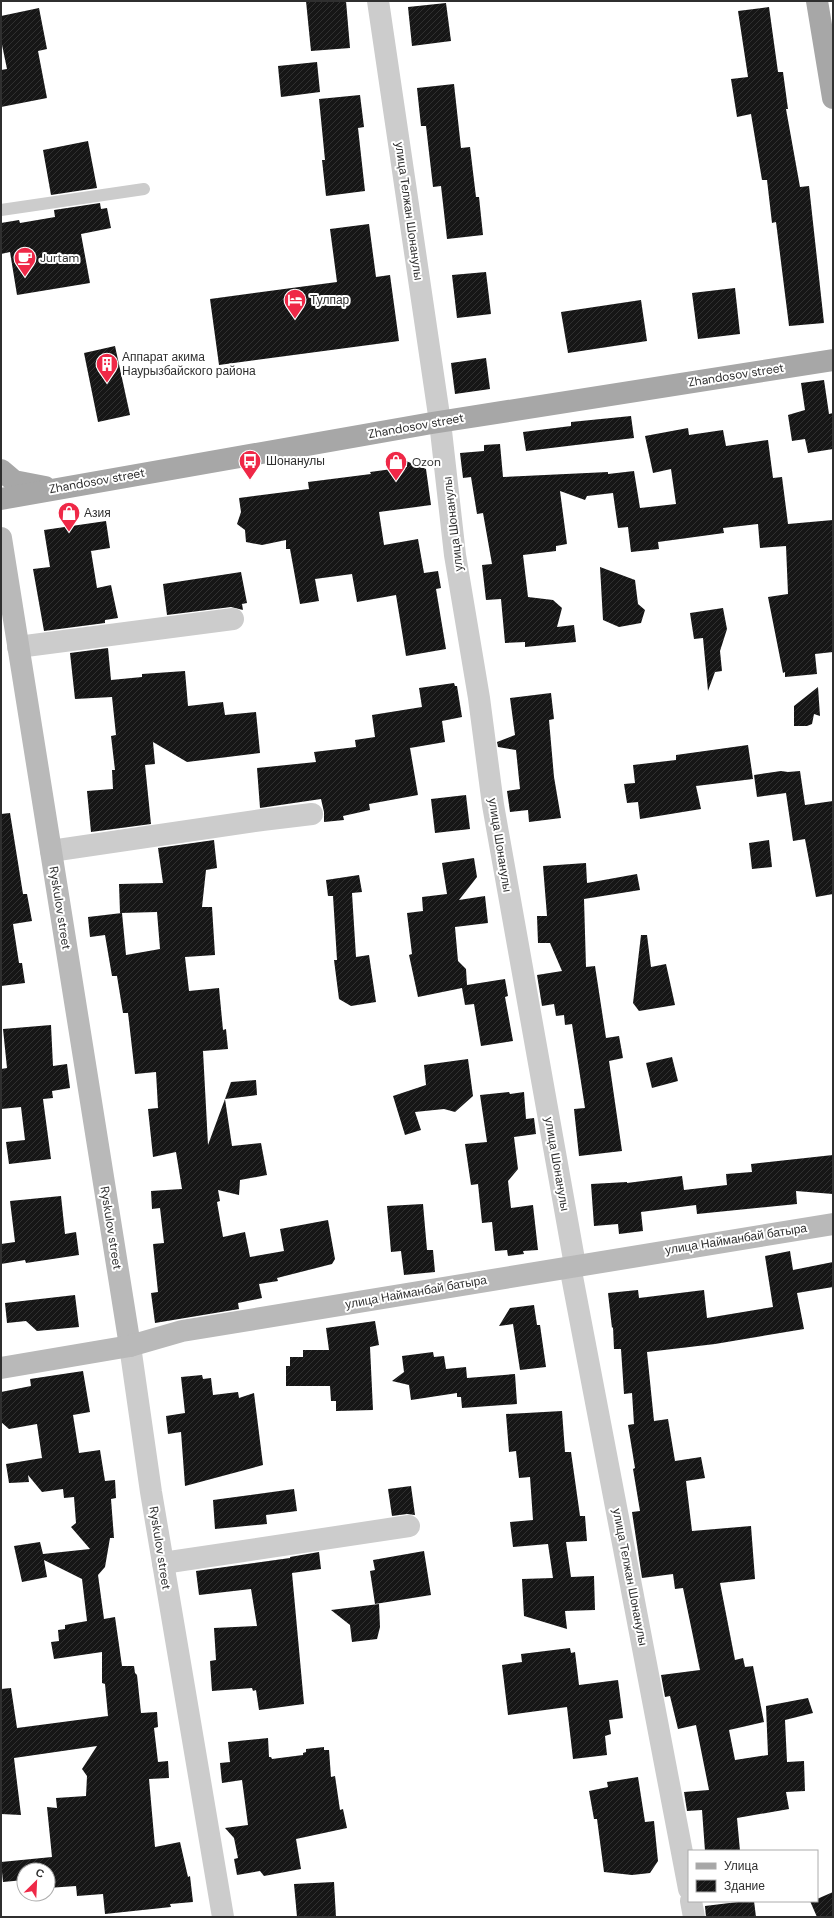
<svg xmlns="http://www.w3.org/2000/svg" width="834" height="1918" viewBox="0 0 834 1918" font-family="'DM Sans',sans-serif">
<defs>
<pattern id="building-hatch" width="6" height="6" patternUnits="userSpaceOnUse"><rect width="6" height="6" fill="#161616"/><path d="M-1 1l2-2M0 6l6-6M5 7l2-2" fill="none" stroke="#303030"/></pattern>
</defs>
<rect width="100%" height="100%" fill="#fff"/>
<g fill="url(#building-hatch)">
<polygon points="306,1 346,1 350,48 311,51"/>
<polygon points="446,3 451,41 412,46 408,7"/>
<polygon points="769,7 778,72 783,72 788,109 786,109 800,187 809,186 824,323 789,326 776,222 772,223 767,180 762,180 751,114 737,117 731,79 748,77 738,11"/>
<polygon points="39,8 47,49 38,51 47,98 1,107 1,70 7,69 1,40 1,16"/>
<polygon points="317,62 320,92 281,97 278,66"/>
<polygon points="454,84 461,148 470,147 476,197 479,197 483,235 447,239 441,186 433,187 426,126 421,126 417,88"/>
<polygon points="360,95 364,127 358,128 365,191 326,196 322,160 325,160 319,99"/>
<polygon points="88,141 97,188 51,195 43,150"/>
<polygon points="100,203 101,209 107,208 111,228 81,234 90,283 17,295 10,252 1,254 1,223 19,220 20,223 55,217 54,210"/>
<polygon points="369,224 376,277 390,275 399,341 219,365 210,299 337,282 330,229"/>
<polygon points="486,272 491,314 457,318 452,275"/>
<polygon points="735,288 740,334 698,339 692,293"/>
<polygon points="641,300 647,341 568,353 561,312"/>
<polygon points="115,346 130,415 98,422 84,353"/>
<polygon points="486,358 490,389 455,394 451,363"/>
<polygon points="824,380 829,414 833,413 833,449 808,453 805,439 792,441 788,415 805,410 801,383"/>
<polygon points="631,416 634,438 526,451 523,432 571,426 571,422"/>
<polygon points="688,428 689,435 723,430 726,446 768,440 773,478 782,477 788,524 833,520 833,652 815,654 817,674 785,677 785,672 783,673 768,597 788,594 786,546 760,548 758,524 723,528 724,533 658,542 659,549 631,552 628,527 618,528 613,493 587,496 585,500 560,491 567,544 556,546 556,551 523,555 528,597 553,600 562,608 557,627 574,625 576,642 525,647 525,642 505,643 501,599 486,600 482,565 492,564 483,513 477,514 471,477 463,478 460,453 484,451 484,445 500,444 503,477 608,472 608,474 634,471 640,508 676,504 671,469 653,473 645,436"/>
<polygon points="406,461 426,469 431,505 379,512 384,545 418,539 424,573 438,571 441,588 436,589 446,649 406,656 396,595 357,602 352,574 315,579 319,601 300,604 290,549 286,549 286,540 262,545 246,542 245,530 237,524 241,512 239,498 309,489 308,482 371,474 370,472 407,467"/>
<polygon points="106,521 110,548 91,551 97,588 111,585 118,618 105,620 105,623 44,631 33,569 50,567 44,530"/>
<polygon points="600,567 635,580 638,604 645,610 641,623 619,627 603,620"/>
<polygon points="241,572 247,603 242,604 243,610 231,607 167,615 163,584"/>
<polygon points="723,608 727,629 720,651 722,671 715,672 708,691 703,638 694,639 690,613"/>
<polygon points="108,648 111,680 142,677 142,674 185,671 188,706 223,702 225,715 256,712 260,753 187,762 153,742 155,764 145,765 151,824 91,832 87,791 113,789 112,770 115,770 111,736 116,735 112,697 75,699 70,653"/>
<polygon points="454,683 455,686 457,686 462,717 442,721 445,742 410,748 418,795 369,804 370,810 343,816 344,820 324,822 324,812 321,799 260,808 257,768 316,762 314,752 356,747 355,740 375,737 372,715 422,707 419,688"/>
<polygon points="818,687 820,716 814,714 812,724 807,726 794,726 794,706"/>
<polygon points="551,693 554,719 549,720 554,777 561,818 529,822 528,810 510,812 507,791 520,789 516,750 498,747 497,742 515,735 510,698"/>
<polygon points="748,745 753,779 696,786 701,809 640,819 638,802 627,803 624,784 635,783 633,765 676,760 676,755"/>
<polygon points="781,771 788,772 800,771 805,805 833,801 833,894 816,897 805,839 793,841 786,793 757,797 754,775"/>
<polygon points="466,795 470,829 435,833 431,799"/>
<polygon points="10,813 23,894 27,894 32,921 13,924 19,963 22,963 25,983 1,986 1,814"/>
<polygon points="214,840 217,868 206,870 202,907 212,907 215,955 185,957 189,991 219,988 223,1030 226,1029 228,1049 203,1051 208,1145 225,1099 232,1146 261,1143 267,1175 240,1180 239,1195 218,1190 220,1201 217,1202 223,1237 245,1232 250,1257 284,1251 280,1229 328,1220 335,1259 332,1264 277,1278 278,1281 259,1284 262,1298 238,1303 239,1309 155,1323 151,1293 158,1292 153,1244 164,1243 160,1208 152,1209 151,1191 182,1189 176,1152 153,1157 148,1109 158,1108 156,1072 135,1074 128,1013 123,1013 117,976 112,976 105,935 90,937 88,917 122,913 126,955 160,949 157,912 120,913 119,884 163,883 158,848"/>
<polygon points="769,840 772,867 752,869 749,843"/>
<polygon points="474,858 477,877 459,900 485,896 488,923 455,927 458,961 466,969 467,985 505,979 508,996 505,997 513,1041 481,1046 474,1004 465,1005 462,988 418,997 409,955 412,954 407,913 423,911 422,897 447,894 442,863"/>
<polygon points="586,863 587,883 637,874 640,890 584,899 586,967 595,966 606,1038 619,1036 623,1058 609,1061 622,1151 579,1156 574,1109 585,1108 572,1024 565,1025 564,1015 556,1016 554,1004 542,1006 537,975 562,971 550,943 538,943 537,916 547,916 543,866"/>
<polygon points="359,875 362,892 352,893 356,957 369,955 376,1002 351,1006 339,999 334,960 337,960 333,896 328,896 326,880"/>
<polygon points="641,935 647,935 651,967 666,964 675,1005 639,1011 633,1003"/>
<polygon points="51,1025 53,1066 67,1064 70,1088 52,1091 53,1098 43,1099 51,1159 9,1164 6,1142 25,1140 21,1107 1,1109 1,1069 7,1068 3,1029"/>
<polygon points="672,1057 678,1081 652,1088 646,1063"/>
<polygon points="468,1059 473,1096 455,1112 444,1109 415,1112 421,1130 405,1135 393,1096 426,1085 424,1065"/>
<polygon points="256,1080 257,1095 225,1099 231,1082"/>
<polygon points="509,1092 510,1094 524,1092 526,1119 534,1118 536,1134 514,1137 518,1169 508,1181 511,1208 533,1205 538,1250 523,1251 524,1254 508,1256 507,1250 495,1251 492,1222 482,1223 478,1184 471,1185 465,1144 487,1142 480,1095"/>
<polygon points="833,1155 833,1194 796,1191 797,1204 697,1214 696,1205 641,1212 643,1231 619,1234 618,1224 594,1226 591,1184 627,1182 627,1183 682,1176 684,1190 727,1185 726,1174 752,1172 751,1164"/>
<polygon points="61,1196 65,1234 76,1232 79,1255 26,1263 25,1260 1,1264 1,1244 15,1242 10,1201"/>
<polygon points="423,1204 427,1250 433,1250 435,1272 404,1275 401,1251 391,1252 387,1206"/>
<polygon points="790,1251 793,1270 833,1262 833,1287 797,1293 804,1329 715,1344 647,1352 654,1421 668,1419 675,1461 701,1457 705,1478 686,1481 692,1531 751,1526 755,1579 720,1583 735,1660 743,1658 745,1667 753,1666 764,1722 729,1730 735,1760 768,1755 766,1706 808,1698 813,1713 785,1720 787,1762 804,1761 805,1791 786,1792 789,1809 737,1818 740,1851 705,1851 702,1810 687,1811 684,1792 709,1790 696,1725 678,1729 670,1696 665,1697 661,1675 700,1670 683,1588 675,1589 673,1574 642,1578 632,1512 640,1511 633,1469 635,1468 628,1425 634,1424 632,1393 624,1394 621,1349 614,1349 613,1327 612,1328 608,1293 638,1290 639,1298 704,1290 707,1318 773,1307 765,1256"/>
<polygon points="75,1295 79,1327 37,1331 26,1321 7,1323 5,1303"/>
<polygon points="534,1305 537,1325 540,1325 546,1367 520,1370 513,1324 499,1326 510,1308"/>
<polygon points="375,1321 379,1345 370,1347 373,1410 336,1411 336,1401 331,1401 330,1386 286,1386 286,1366 290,1366 290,1357 303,1357 303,1350 329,1350 326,1328"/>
<polygon points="433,1352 434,1357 444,1356 446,1369 466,1367 467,1378 515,1374 517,1404 462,1408 461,1397 457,1397 457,1393 411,1400 409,1385 392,1381 404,1372 402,1356"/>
<polygon points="83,1371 90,1412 73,1415 79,1453 100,1450 105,1481 115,1480 116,1498 111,1499 114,1538 110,1538 105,1567 98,1575 104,1619 115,1617 122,1666 134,1666 135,1673 137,1675 141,1713 157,1712 158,1727 154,1728 158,1762 168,1761 169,1778 149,1779 155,1847 180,1842 188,1877 190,1876 193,1902 170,1904 171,1907 105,1914 103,1894 77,1896 76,1886 48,1888 48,1870 24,1870 24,1880 3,1882 1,1862 52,1857 47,1807 57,1808 56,1798 86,1796 87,1776 82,1769 97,1746 14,1758 21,1815 1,1814 1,1689 11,1688 17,1728 108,1716 105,1684 102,1683 102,1652 54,1659 51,1642 59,1641 58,1630 65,1629 65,1625 87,1621 82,1579 44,1560 47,1577 22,1582 14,1546 40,1542 43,1554 90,1549 71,1527 76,1523 74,1497 64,1498 63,1489 42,1492 28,1475 29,1482 9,1483 6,1464 42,1458 37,1424 9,1429 1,1422 1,1392 31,1386 30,1379"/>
<polygon points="202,1375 203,1379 211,1378 213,1395 238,1392 239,1398 254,1393 263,1465 185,1486 181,1432 168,1434 166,1416 185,1413 181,1377"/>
<polygon points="562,1411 565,1452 571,1452 580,1516 585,1516 587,1541 566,1542 571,1577 594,1576 595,1610 565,1611 567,1629 524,1616 522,1579 553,1578 548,1544 513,1547 510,1522 533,1520 530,1477 519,1478 516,1451 509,1452 506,1414"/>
<polygon points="411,1486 415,1515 407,1514 392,1516 388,1489"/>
<polygon points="294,1489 297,1511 266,1515 267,1524 215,1529 213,1500"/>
<polygon points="424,1551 431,1595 375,1604 370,1571 375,1570 373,1560"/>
<polygon points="319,1552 321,1569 292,1573 304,1704 259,1710 256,1690 253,1691 252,1688 212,1691 210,1661 216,1660 214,1628 257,1626 251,1589 199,1595 196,1571 290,1558 290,1562 290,1557"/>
<polygon points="379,1604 380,1627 377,1639 352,1642 350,1625 331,1610"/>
<polygon points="570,1648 571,1653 575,1652 579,1685 618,1680 623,1718 609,1720 611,1734 605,1736 607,1755 573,1759 567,1707 508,1715 502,1665 522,1662 521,1654"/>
<polygon points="268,1738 269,1757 271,1757 272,1759 303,1755 303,1753 306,1752 306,1749 324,1747 324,1750 329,1750 331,1777 335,1776 340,1810 343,1809 347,1828 296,1839 301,1869 264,1876 260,1871 237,1875 234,1859 238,1858 234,1838 225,1828 248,1825 242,1780 222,1783 220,1763 230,1762 228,1742"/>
<polygon points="638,1777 645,1822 654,1821 658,1861 650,1873 632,1875 604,1872 597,1819 594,1819 589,1791 608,1787 607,1782"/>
<polygon points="334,1882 336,1917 297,1917 294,1884"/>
<polygon points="833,1892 833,1917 817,1917 810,1901 817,1901 817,1899"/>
<polygon points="746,1901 754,1901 756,1917 706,1917 705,1906"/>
</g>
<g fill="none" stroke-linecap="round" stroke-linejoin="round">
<polyline stroke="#ccc" stroke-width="12" points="1,210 144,189"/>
<g stroke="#ccc" stroke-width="22">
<polyline points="378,1 440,422 455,555 479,698 493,805 575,1265"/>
<polyline points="18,647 233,619"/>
<polyline points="51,851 262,820 312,814"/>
<polyline points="570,1266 689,1889"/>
<polyline points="130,1346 151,1492 223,1917"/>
<polyline points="163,1563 409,1526"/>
<polyline points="691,1901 694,1917"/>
</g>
<g stroke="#b9b9b9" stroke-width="22">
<polyline points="1,538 130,1346"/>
<polyline points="1,1368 130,1346 182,1331 833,1224"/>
</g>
<g stroke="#a7a7a7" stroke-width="22">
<polyline points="817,1 833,98"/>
<polyline points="1,470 14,481 45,487"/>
<polyline points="1,499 432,423 833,360"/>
</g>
</g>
<defs>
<g id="cafe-pin" transform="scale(1.15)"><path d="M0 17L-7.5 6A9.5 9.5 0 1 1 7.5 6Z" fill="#ef2847" stroke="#fff"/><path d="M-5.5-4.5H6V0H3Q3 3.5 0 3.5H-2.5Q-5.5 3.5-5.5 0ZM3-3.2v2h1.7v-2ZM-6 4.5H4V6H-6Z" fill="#fff"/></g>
<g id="hotel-pin" transform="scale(1.15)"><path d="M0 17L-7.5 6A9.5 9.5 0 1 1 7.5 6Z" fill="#ef2847" stroke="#fff"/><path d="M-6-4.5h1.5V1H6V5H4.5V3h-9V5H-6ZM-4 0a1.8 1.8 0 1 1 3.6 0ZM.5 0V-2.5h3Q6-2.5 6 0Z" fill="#fff"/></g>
<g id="building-pin" transform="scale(1.15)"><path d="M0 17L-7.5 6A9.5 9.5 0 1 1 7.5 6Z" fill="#ef2847" stroke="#fff"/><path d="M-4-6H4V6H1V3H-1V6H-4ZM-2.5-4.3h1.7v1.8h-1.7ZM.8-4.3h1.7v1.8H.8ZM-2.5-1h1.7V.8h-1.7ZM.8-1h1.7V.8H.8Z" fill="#fff"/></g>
<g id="bus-pin" transform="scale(1.15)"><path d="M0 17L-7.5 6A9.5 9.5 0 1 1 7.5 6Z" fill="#ef2847" stroke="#fff"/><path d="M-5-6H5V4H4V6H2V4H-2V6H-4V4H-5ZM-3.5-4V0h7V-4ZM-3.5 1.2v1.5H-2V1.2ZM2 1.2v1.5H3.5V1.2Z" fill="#fff"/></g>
<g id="shop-pin" transform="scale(1.15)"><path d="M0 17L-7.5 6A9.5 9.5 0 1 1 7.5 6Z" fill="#ef2847" stroke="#fff"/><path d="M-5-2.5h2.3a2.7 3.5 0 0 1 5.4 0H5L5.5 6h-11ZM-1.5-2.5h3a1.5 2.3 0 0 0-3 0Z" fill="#fff"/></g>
</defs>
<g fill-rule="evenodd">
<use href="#cafe-pin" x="25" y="258"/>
<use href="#hotel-pin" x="295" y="300"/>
<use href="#building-pin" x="107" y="364"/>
<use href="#bus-pin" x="250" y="461"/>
<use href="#shop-pin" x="396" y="462"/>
<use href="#shop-pin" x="69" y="513"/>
</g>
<g text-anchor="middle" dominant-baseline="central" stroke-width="4" stroke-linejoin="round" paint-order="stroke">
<g font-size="12" fill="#2f2f2f" stroke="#fff">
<text transform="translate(409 211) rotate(82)">улица Телжан Шонанулы</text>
<text transform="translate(736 375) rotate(-9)">Zhandosov street</text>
<text transform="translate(416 426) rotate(-10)">Zhandosov street</text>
<text transform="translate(97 481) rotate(-10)">Zhandosov street</text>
<text transform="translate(453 524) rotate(-97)">улица Шонанулы</text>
<text transform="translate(500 845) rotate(81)">улица Шонанулы</text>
<text transform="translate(60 908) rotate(81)">Ryskulov street</text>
<text transform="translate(557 1164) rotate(80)">улица Шонанулы</text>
<text transform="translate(111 1228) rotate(81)">Ryskulov street</text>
<text transform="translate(736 1239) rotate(-9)">улица Найманбай батыра</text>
<text transform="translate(416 1292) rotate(-10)">улица Найманбай батыра</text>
<text transform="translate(160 1548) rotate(81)">Ryskulov street</text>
<text transform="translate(630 1577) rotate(79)">улица Телжан Шонанулы</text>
</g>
<g font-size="12" fill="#2f2f2f" stroke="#fff" text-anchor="start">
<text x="40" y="258">Jurtam</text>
<text x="310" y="300">Тулпар</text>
<text x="122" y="357">Аппарат акима<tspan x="122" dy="14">Наурызбайского района</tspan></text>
<text x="266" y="461">Шонанулы</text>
<text x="412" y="462">Ozon</text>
<text x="84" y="513">Азия</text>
</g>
</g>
<rect width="834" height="1918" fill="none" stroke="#2f2f2f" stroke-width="4"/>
<rect x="688" y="1850" width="130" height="52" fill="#ffffff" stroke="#acacac"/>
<rect x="696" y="1863" width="20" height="6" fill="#a7a7a7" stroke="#acacac"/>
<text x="724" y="1870" font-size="12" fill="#2f2f2f">Улица</text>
<rect x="696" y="1880" width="20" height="12" fill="url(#building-hatch)" stroke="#acacac"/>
<text x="724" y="1890" font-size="12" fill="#2f2f2f">Здание</text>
<g transform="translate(36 1882) rotate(24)"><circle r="19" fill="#ffffff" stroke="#acacac"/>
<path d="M0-3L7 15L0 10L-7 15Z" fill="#ef2847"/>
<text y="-6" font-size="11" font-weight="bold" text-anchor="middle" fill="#2f2f2f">С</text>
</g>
</svg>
